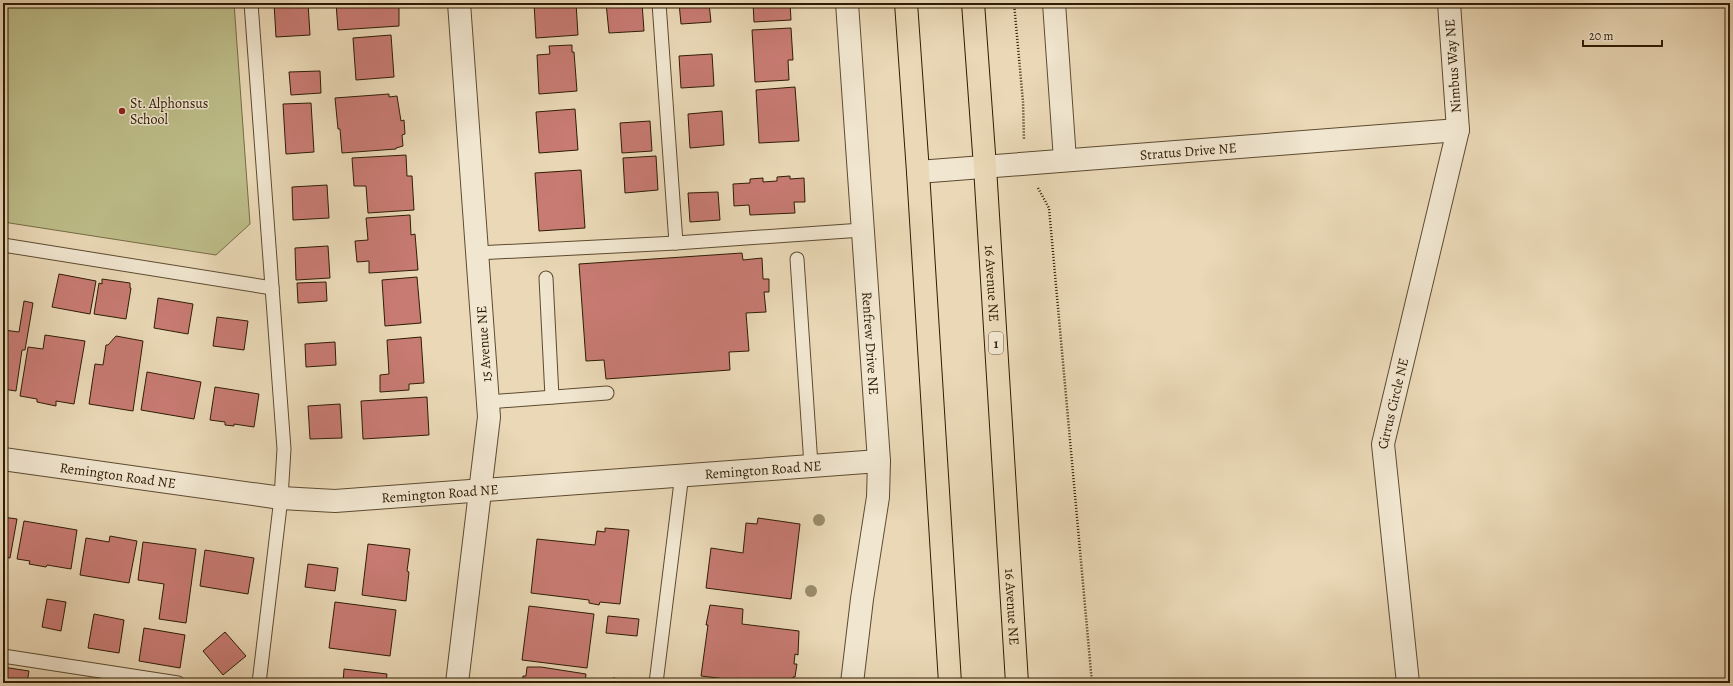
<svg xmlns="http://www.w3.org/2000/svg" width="1733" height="686" viewBox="0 0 1733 686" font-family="Alegreya,serif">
<rect width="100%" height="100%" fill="#ead8b6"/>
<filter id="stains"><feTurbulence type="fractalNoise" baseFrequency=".005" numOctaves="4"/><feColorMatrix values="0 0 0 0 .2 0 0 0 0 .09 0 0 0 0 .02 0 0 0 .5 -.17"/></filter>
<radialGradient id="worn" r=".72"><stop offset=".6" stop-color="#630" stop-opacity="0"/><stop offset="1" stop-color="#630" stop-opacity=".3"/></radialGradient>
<polygon fill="#bdbd89" stroke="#766c46" points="3,3 234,3 250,224 216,255 3,222"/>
<g fill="#c87b73" stroke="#2e1c04">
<polygon points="274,3 308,3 310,35 276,37"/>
<polygon points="336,3 399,3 399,26 338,30"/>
<polygon points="534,3 576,3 578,35 536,38"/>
<polygon points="606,3 642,3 644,31 609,33"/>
<polygon points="679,3 709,3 711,22 681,24"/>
<polygon points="753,3 790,3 791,20 754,22"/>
<polygon points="791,28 793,60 788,60 789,80 755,82 752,30"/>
<polygon points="391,35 394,77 356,80 353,38"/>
<polygon points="572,45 572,52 574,52 577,91 539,94 537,55 550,54 549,46"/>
<polygon points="712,54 714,86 681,88 679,56"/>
<polygon points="320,71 321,93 291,95 289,72"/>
<polygon points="795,87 799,141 759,143 756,90"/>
<polygon points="389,94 389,97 397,96 401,121 404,120 405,134 402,135 403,146 396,148 396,149 342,153 340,129 338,129 335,98"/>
<polygon points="311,103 314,152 286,154 283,104"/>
<polygon points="575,109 578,150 539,153 536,112"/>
<polygon points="722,111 724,145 690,148 688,114"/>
<polygon points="650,121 652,151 622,153 620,123"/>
<polygon points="406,155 407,176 412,176 414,210 368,213 366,186 354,186 352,158"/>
<polygon points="656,156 658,190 625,193 623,158"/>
<polygon points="581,170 585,228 539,231 535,173"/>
<polygon points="790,176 790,179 804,178 805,202 794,202 795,213 750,215 749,205 734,206 733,184 750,183 750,179 763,178 763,182 777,181 777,177"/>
<polygon points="327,185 329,218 293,220 292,187"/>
<polygon points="718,192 720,220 690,222 688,193"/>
<polygon points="410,215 411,235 415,234 418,270 369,273 369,261 357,262 355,241 368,240 366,218"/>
<polygon points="328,246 330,278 296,280 295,248"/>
<polygon points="742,253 743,260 762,258 763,279 769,279 769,292 764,292 766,312 746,313 749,351 729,352 730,370 606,379 604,360 586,361 579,264"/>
<polygon points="3,269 6,270 3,294"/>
<polygon points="59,274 96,281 90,314 52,307"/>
<polygon points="417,277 421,323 385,326 382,280"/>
<polygon points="102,279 130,283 130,288 131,288 126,319 94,314 99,283 102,284"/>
<polygon points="326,282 327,301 298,303 297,283"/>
<polygon points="158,298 193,304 188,334 154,328"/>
<polygon points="24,301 33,303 25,350 22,350 16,391 3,389 4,330 19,332"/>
<polygon points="217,317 248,321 244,350 213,346"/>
<polygon points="45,335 85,341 74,404 56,401 56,406 37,402 37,399 20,396 28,347 43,349"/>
<polygon points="116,336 143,341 133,411 89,404 95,364 103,365 106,345 108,345"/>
<polygon points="421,337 424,383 409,384 409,390 380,392 380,375 389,374 387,340"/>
<polygon points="335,342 336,365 306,367 305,344"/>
<polygon points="147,372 201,382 194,419 141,410"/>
<polygon points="215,387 259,394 254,427 234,424 234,426 225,425 225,422 210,420"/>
<polygon points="427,397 429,435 363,439 361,401"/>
<polygon points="340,404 342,438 310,439 308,406"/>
<polygon points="3,517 17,519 10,558 3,557"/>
<polygon points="758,518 800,524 791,599 706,588 711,548 743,553 746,523 757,524"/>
<polygon points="24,521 77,530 71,569 47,565 46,567 29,564 30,561 17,559"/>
<polygon points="605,528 629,530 620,604 600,602 599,605 589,603 589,600 531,593 537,539 595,545 597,531 605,532"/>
<polygon points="110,536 137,541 129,583 80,575 86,538 109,542"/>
<polygon points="143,542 196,549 186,623 159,619 164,584 138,580"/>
<polygon points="368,544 410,549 407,571 409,572 406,601 362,595"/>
<polygon points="205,550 254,558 248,594 200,586"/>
<polygon points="308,564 338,568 335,591 305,587"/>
<polygon points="47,599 66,602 61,631 42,627"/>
<polygon points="335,602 396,610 390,656 329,648"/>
<polygon points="710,605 743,609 742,624 799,631 798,655 795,654 794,664 797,664 795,677 793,677 792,683 760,683 701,676 708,625 706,625"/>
<polygon points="529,606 594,614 587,668 522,660"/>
<polygon points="94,614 124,620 119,653 88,648"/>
<polygon points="608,616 639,619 637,636 606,633"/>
<polygon points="144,628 185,635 180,668 139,661"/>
<polygon points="225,632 246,656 223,675 203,651"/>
<polygon points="3,667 29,671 27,683 3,683"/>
<polygon points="527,667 541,667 586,674 585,683 522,683 523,676 526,676"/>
<polygon points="344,669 387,674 386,683 343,683"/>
<polygon points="613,678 641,682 640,683 613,683"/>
</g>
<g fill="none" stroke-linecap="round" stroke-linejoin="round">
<g stroke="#5d4b30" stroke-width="15">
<g id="service">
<polyline points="251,3 284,449 281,498 259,683"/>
<polyline points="659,3 676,243"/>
<polyline points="3,245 272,288"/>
<polyline points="477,253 676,243 862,230"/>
<polyline points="797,259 811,465"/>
<polyline points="546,278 552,397"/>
<polyline points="488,402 607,393"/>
<polyline points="3,656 178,683"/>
<polyline points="656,683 682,474"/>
</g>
</g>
<g stroke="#5d4b30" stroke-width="24">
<g id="minor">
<path id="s1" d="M847,3l32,458 -1,36 -16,102 -10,84"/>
<polyline points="1054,3 1065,160"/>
<path id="s2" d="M918,172l540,-42"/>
<path id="s3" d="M3,459l278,39 54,3 544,-40"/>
<polyline points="457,683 489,417 459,3"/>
<path id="s4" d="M1408,683l-25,-239 75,-314 -9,-127"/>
</g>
</g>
<g stroke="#2e1c04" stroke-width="24">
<g id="trunk">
<polyline points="906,3 918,172 950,683"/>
<path id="s5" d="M973,3l12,164 32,516"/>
</g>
</g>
<g stroke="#2e1c04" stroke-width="2.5" stroke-dasharray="1 2" stroke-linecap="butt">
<polyline points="1014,3 1023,102 1024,140"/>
<polyline points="1038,188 1049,208 1092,683"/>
</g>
<use href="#service" stroke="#f1e6d0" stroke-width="13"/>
<use href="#minor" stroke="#f1e6d0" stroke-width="22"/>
<use href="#trunk" stroke="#ead8b6" stroke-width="22"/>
</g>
<g fill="#9a8b6a">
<circle cx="819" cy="520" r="6"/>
<circle cx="811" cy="591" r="6"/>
</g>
<circle fill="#8f2418" stroke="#f1e6d0" stroke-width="1.5" cx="122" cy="111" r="4"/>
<g text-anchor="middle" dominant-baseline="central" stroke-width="3" stroke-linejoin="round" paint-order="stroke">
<rect fill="#f1e6d0" stroke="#685941" stroke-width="1" x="989" y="332" width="14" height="22" rx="3"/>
<g font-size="13" font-weight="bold" fill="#2e1c04">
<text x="996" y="343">1</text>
</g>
<g font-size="14" fill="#2e1c04" stroke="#f1e6d0">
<text transform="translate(1453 66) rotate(-94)">Nimbus Way NE</text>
<text stroke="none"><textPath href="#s2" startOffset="271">Stratus Drive NE</textPath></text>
<text stroke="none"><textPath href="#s5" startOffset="281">16 Avenue NE</textPath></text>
<text transform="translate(484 344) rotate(-94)">15 Avenue NE</text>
<text stroke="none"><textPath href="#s1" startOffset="341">Renfrew Drive NE</textPath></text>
<text stroke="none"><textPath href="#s4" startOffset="282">Cirrus Circle NE</textPath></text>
<text stroke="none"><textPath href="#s3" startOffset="764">Remington Road NE</textPath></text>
<text stroke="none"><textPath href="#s3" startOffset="116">Remington Road NE</textPath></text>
<text stroke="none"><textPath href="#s3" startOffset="440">Remington Road NE</textPath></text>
<text stroke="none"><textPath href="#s5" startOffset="605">16 Avenue NE</textPath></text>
</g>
<g font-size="14" fill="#2e1c04" stroke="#f1e6d0" text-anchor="start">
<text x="130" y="103">St. Alphonsus<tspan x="130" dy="16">School</tspan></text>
</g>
</g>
<rect width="1733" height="686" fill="none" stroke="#ead8b6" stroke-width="16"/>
<rect x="4" y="4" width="1725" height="678" fill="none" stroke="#2e1c04" stroke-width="2"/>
<rect x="8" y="8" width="1717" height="670" fill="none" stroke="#2e1c04"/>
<path d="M1583 40v6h79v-6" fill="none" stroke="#2e1c04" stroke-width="2"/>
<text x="1589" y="40" font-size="12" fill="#2e1c04" stroke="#f1e6d0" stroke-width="3" paint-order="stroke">20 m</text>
<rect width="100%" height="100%" filter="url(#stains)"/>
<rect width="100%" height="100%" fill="url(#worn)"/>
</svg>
